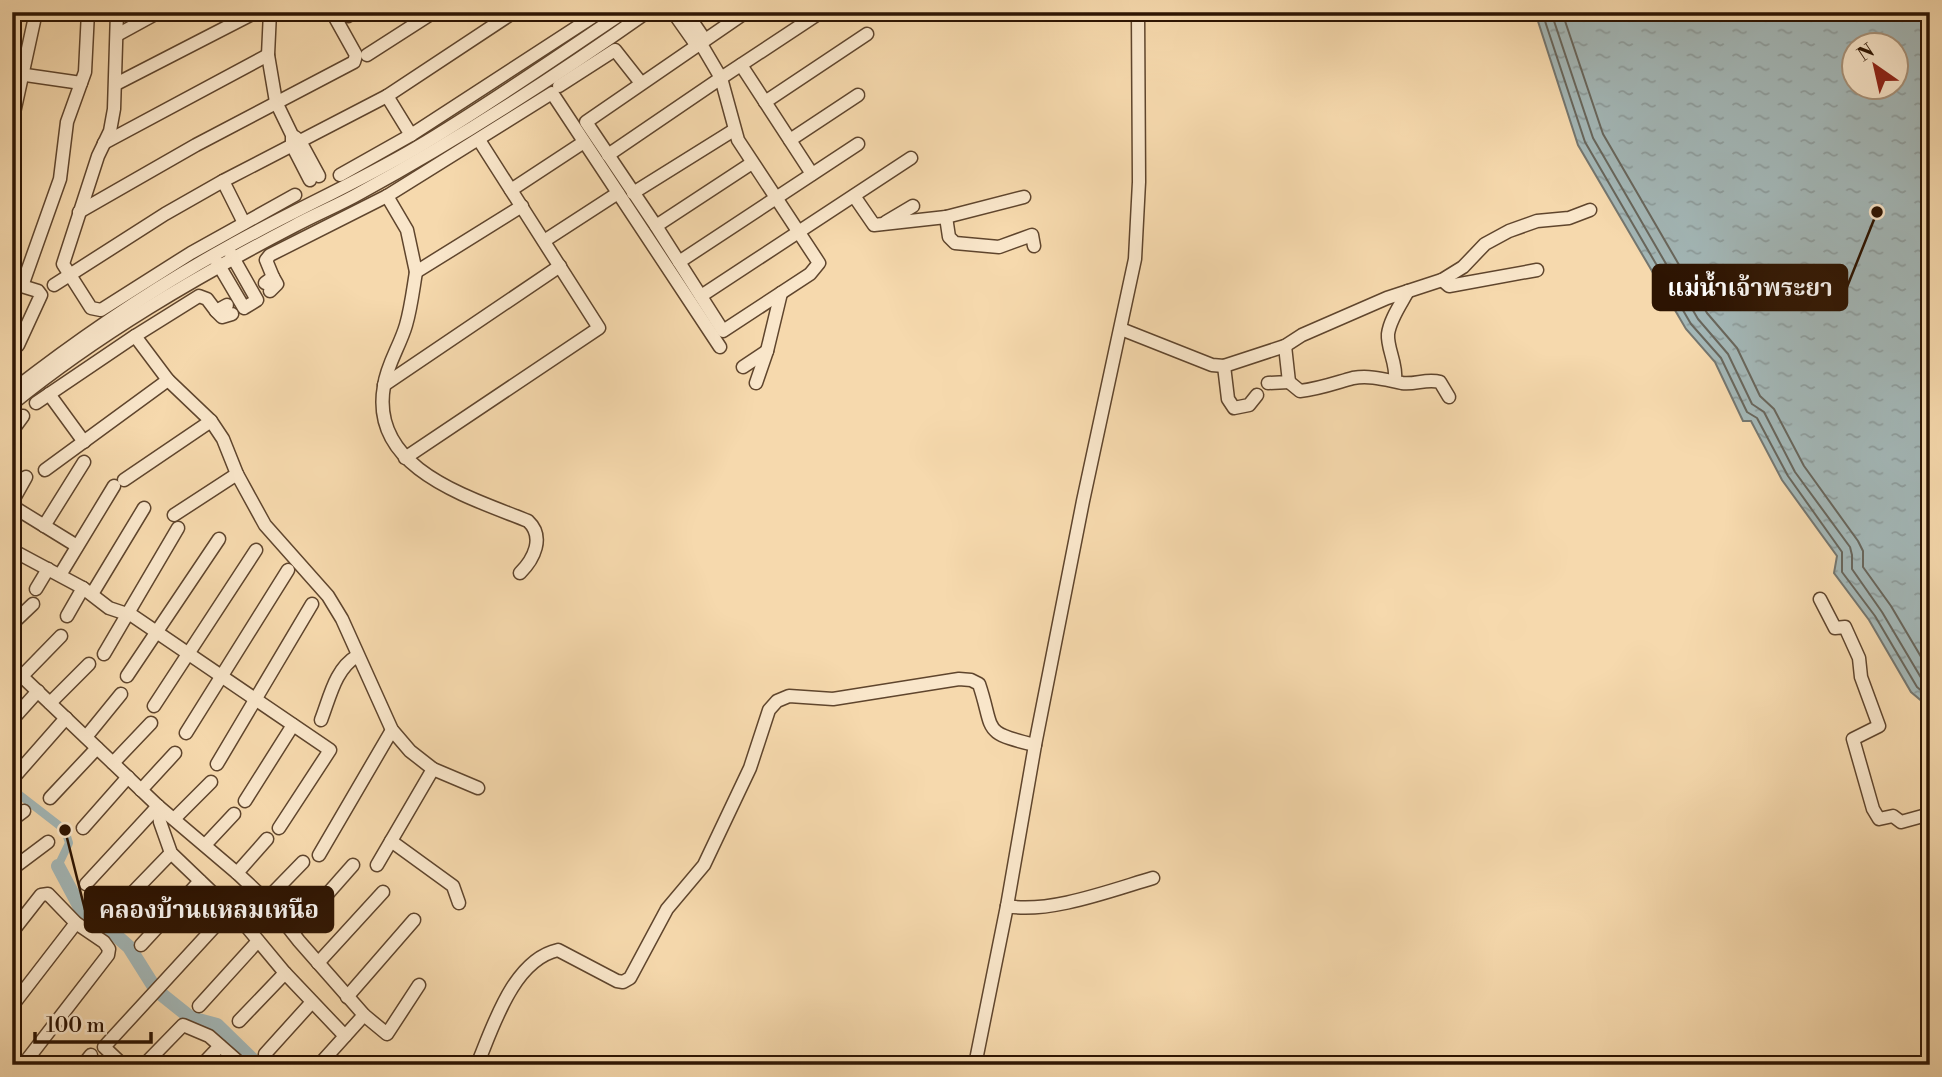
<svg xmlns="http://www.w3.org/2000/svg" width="1942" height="1077" viewBox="0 0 1942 1077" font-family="'Libre Bodoni','Noto Serif Thai',serif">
<defs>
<pattern id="water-ripples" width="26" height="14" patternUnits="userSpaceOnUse" patternTransform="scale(1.75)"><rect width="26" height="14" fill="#a3b7b7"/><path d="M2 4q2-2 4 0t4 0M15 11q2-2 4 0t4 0" fill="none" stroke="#8d9c9c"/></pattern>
</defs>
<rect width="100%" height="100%" fill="#f6d9ad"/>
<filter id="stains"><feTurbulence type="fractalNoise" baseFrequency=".00286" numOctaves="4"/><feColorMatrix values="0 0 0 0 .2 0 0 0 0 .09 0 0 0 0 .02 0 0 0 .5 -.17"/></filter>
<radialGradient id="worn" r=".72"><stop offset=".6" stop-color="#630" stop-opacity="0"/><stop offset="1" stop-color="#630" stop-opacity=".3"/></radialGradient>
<path fill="url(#water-ripples)" stroke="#74766f" stroke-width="2" fill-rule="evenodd" d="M1535,12h395v696l-19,-16 -42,-72 -35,-47 3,-17 -55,-76 -31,-59h-8l-28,-59 -29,-33 -108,-184zM1854,46h42v42h-42z"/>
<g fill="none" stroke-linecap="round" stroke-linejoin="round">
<g stroke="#68665c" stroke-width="2">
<polyline points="1542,12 1585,142 1691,324 1721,358 1747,412 1757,418 1788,476 1842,552 1842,572 1875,616 1917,687 1930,698"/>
<polyline points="1551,12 1593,138 1698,319 1728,354 1752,404 1764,412 1795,472 1850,547 1852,555 1852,569 1882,612 1923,681 1930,687"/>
<polyline points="1562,12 1603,134 1707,313 1737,348 1760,396 1774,409 1804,466 1858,541 1863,551 1863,567 1891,606 1930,672"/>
</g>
<polyline stroke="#a3b7b7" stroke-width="8" points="12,789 65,830 69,843 58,866"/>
<polyline stroke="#a3b7b7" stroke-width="14" points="58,866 84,915 102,923 129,947 156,990 191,1018 217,1025 258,1065"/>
<g stroke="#5f452d" stroke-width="15">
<g id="minor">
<polyline points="117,12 114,109 110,131 98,156 63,264 91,308 101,310 191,253 295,195"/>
<polyline points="270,12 268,55 276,102 292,135 292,145 310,180"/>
<polyline points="673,12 697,46"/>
<polyline points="686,12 705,40"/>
<polyline points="746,12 586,122 656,226 752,163"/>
<polyline points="348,16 354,12"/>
<polyline points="117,35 159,12"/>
<polyline points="701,44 721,78 821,12"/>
<polyline points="367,55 434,12"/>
<polyline points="741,65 812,174"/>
<polyline points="12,73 81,83"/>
<polyline points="116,84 256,12"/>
<polyline points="559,86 615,50 641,83"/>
<polyline points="387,96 411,135"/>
<polyline points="765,102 867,34"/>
<polyline points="12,122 36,12"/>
<polyline points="295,137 300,141 319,176"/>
<polyline points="790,140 858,95"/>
<polyline points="104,143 268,55"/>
<polyline points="608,155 721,78 738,140 819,263 810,274 723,331 656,226"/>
<polyline points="340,175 411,135 594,16 592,12"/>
<polyline points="223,181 244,223"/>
<polyline points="511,190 584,142"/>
<polyline points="633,193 734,130"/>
<polyline points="387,196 407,230 416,272 522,206"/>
<polyline points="854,196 874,225 946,217 1024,197"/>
<polyline points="79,212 196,145 354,62 356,55 332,12"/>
<polyline points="946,217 949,237 955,243 999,247 1032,235 1034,246"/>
<polyline points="886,222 913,206"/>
<polyline points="544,241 618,193"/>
<polyline points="217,262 244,308 257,300 231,254"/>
<polyline points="679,262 858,144"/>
<path d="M416,272c-3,18 -5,36 -10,53 -6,21 -19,39 -22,61 -15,83 85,111 144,135 17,16 6,38 -8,52"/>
<polyline points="273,277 266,260 270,255 387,196 552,93 720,347"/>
<polyline points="1442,280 1449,286 1537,270"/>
<polyline points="12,283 38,291 41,295 18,345"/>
<polyline points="265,283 273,277 277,284 270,291"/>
<polyline points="54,285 165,214 223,181 387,96 514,12"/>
<polyline points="22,286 60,179 67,122 85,72 88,12"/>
<polyline points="701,296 911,158"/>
<polyline points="227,305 216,311 222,317 232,314"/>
<polyline points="216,311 207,299 199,296 135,336 168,380 211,421 223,439 237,474 265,525 328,596 342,619 392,730 410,751 433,769 478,788"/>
<polyline points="1121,329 1212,365 1224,366 1285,346 1302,335 1387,298 1442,280 1463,267 1485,244 1509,231 1537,221 1569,218 1590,210"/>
<polyline points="1224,366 1228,399 1234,408 1249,405 1257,395"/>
<polyline points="743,367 767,351"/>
<path d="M1395,380c2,-17 -8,-31 -7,-46 2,-15 13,-30 20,-43"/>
<path d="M1289,382l11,9c19,-2 35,-8 53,-13 18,-3 33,2 49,5 13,2 25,-5 38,-1l9,15"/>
<polyline points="756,383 767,351 781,293"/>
<polyline points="1268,383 1289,382 1285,346"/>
<polyline points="384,385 560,266"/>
<path d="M12,391c68,-53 140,-102 216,-144 62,-35 127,-63 188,-99 71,-42 139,-90 208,-136"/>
<polyline points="49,394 84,442"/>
<polyline points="36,403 135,336"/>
<path d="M12,404c86,-70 184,-127 282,-178 22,-12 45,-21 66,-33 99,-54 195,-116 287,-181"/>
<polyline points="12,431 23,416"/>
<polyline points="405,458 599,328 479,140"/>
<polyline points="45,470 168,380"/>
<polyline points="124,480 211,421"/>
<polyline points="12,502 26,477"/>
<polyline points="12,506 77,546"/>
<polyline points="174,515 237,474"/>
<polyline points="44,526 84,462"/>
<polyline points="12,550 83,588 109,608 133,616 330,750 279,828"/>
<polyline points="60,575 114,486"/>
<polyline points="36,589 48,569"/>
<polyline points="92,594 144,508"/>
<polyline points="1820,599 1835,628 1845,627 1859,658 1861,677 1879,726 1853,739 1873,809 1879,819 1893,816 1901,822 1930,814"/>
<polyline points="67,616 83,588"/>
<polyline points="12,624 33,604"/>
<polyline points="104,654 178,528"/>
<polyline points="12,667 158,806 237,873 270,904 299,941 364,1015 387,1034 419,985"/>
<polyline points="22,676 61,636"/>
<polyline points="127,676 219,539"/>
<polyline points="50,703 89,664"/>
<polyline points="154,706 256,550"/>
<polyline points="12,720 38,691"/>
<path d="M321,720c9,-23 14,-51 36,-64"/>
<polyline points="186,733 288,570"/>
<polyline points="86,737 121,694"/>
<polyline points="113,763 151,723"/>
<polyline points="217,764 312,604"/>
<polyline points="15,776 66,718"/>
<polyline points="141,790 175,753"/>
<polyline points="50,798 97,748"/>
<polyline points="245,801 293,725"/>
<polyline points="158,806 160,822 171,853 241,920 285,973 345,1036"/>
<polyline points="174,819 211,782"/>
<polyline points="12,820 24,811"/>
<polyline points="83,828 128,777"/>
<polyline points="391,841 453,886 459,903"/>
<polyline points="205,845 234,814"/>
<polyline points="319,855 392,730"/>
<polyline points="377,865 433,769"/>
<polyline points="12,869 48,842"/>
<polyline points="237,873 267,839"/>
<polyline points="86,884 158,806"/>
<polyline points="266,900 303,862"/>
<path d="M1007,906c42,8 105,-16 146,-28"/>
<polyline points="113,913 171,853"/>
<polyline points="12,932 41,895 48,894 76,923 104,942 109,949 108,955 23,1065"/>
<polyline points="293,933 353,865"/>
<polyline points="141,945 200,881"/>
<polyline points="318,963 383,892"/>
<polyline points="347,997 414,920"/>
<polyline points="12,1006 76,923"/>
<polyline points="199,1006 258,941"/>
<polyline points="239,1021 285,973"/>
<polyline points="265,1054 312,1002"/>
<polyline points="83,1065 91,1055"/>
<polyline points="123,1065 104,1047 230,910"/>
<polyline points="144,1065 183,1025 209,1036 242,1065"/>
<polyline points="202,1065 220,1046"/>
<polyline points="319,1065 364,1015"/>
<path d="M477,1065c16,-38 36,-105 81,-115l59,31 6,1 7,-4 37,-69 37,-44 46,-97 19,-58 8,-9 12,-5 44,3 126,-20 12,1 8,4c16,47 1,48 56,61"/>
<polyline points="975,1065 1007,906 1035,745 1083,501 1135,259 1139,182 1138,12"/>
</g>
</g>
<use href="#minor" stroke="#f9e6ca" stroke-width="12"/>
</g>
<path fill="none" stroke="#2d1402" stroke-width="2.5" d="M1877 212L1847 287M65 830L85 910"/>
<g fill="#2d1402" stroke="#f9e6ca" stroke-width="2.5">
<circle cx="1877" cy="212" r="7"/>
<circle cx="65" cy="830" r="7"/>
</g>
<g fill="#2d1402" stroke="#2d1402" stroke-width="2.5">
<rect x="1653" y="265" width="194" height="45" rx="7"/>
<rect x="85" y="887" width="248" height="45" rx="7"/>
</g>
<g font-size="24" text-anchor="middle" font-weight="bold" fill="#fff">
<text x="1750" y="296">แม่น้ำเจ้าพระยา</text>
<text x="209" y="918">คลองบ้านแหลมเหนือ</text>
</g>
<rect width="1942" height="1077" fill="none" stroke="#f6d9ad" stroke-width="42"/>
<rect x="14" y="14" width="1914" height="1049" fill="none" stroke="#2d1402" stroke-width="3.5"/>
<rect x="21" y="21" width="1900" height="1035" fill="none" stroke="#2d1402" stroke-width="2"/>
<g transform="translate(1875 66) rotate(326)"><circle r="33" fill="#f9e6ca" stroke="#a7927a" stroke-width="2"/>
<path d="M0-5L12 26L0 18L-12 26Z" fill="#8f2418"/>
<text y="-10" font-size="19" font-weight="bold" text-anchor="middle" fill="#2d1402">N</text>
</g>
<path d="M35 1032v10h116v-10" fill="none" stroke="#2d1402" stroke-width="3.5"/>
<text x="46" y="1032" font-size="21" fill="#2d1402" stroke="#f9e6ca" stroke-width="5" paint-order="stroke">100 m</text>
<rect width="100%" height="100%" filter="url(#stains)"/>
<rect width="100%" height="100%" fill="url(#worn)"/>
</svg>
